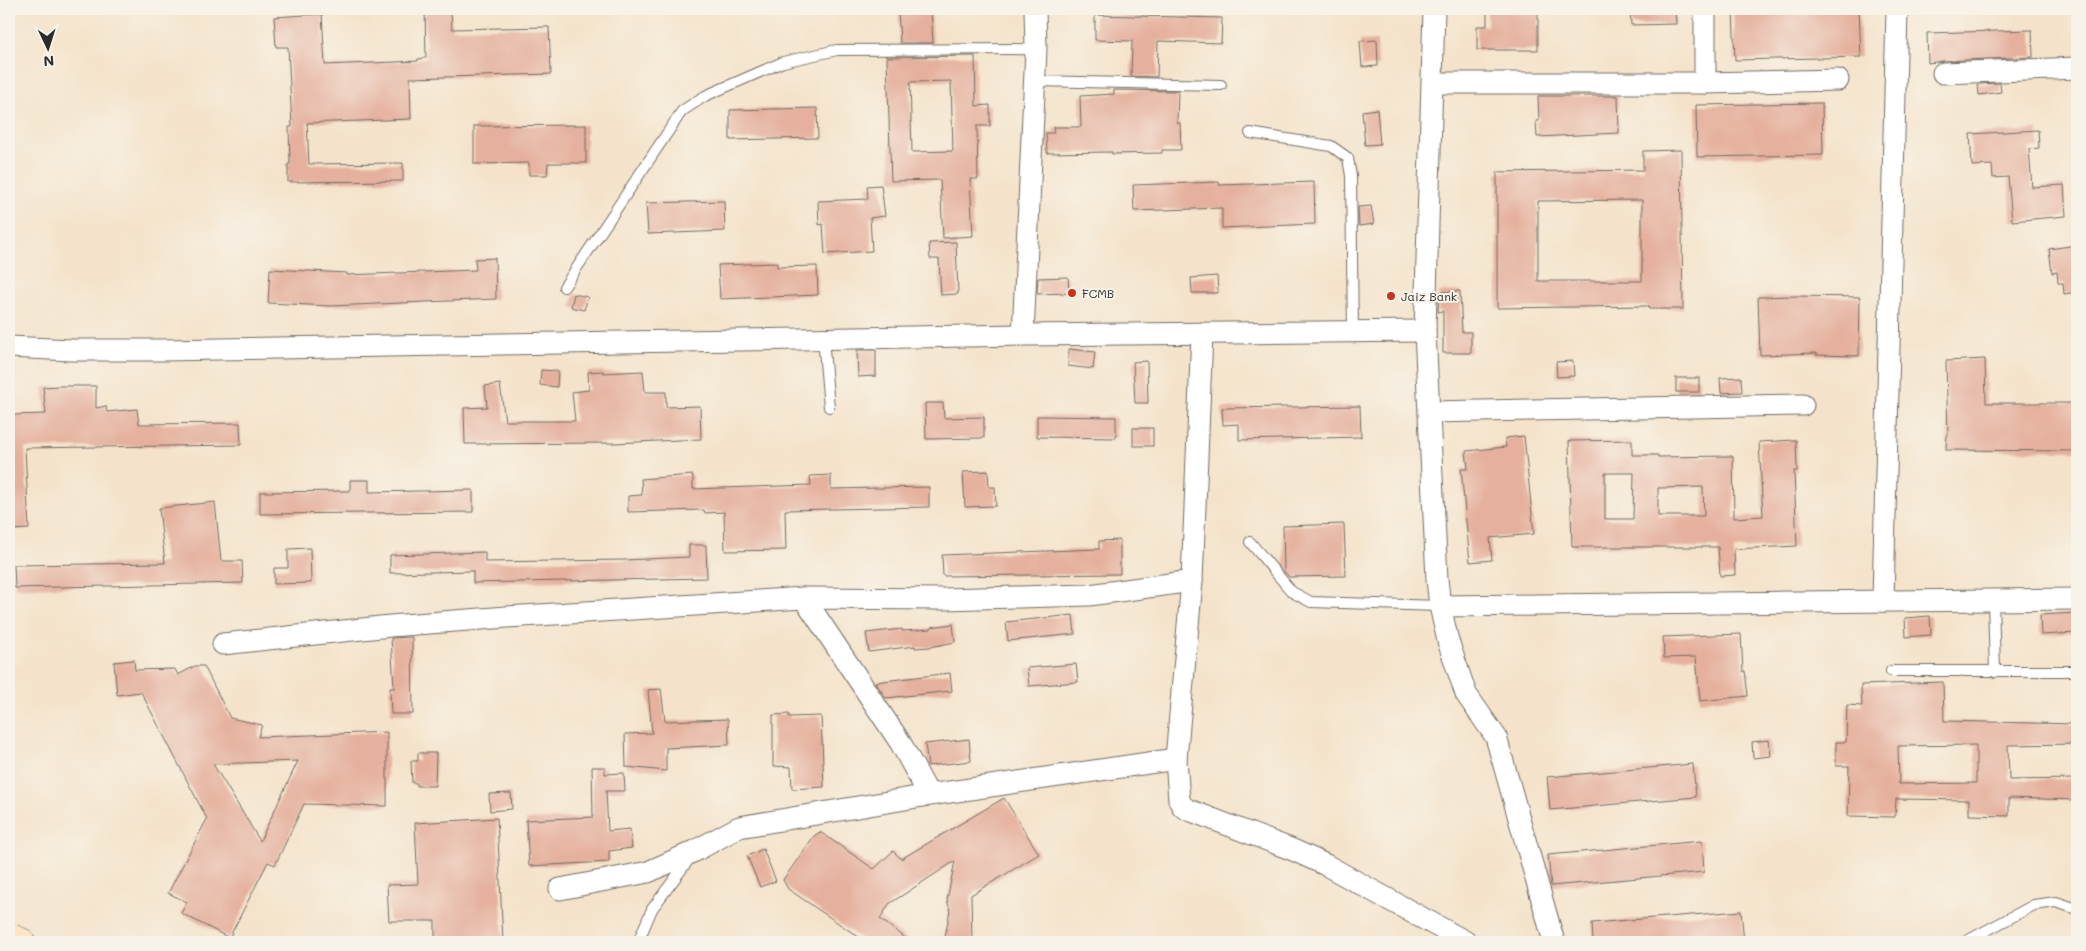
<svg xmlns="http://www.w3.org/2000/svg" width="2086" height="951" viewBox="0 0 2086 951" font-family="Mali,sans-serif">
<rect width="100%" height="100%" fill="#f7f3e8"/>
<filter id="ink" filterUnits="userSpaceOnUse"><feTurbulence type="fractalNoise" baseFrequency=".02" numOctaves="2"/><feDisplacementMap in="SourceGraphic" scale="10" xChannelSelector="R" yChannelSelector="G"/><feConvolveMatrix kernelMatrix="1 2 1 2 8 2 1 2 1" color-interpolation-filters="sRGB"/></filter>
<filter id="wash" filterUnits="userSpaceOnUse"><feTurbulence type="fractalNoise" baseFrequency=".0096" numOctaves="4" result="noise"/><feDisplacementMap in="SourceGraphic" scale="20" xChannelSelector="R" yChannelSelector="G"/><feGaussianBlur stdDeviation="1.12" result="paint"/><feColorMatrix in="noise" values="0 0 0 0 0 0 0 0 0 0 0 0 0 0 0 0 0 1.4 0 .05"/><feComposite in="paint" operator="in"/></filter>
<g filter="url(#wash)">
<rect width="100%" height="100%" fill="#f4e3ca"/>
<g id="blocks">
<g fill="#e5b09d" fill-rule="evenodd">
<polygon points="425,9 451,9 452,29 549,27 551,74 410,78 411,119 307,123 309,164 403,163 403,181 288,182 288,164 290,164 289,127 292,127 288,47 276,47 274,17 322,14 325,65 418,61 418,59 426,58"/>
<polygon points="898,9 931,9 933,43 900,43"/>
<polygon points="1487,9 1538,9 1538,50 1477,50 1477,26 1487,26"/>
<polygon points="1630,9 1675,9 1676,24 1631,25"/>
<polygon points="1733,9 1859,9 1861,57 1735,60"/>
<polygon points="1095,15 1222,18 1221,43 1158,41 1157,77 1131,76 1132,41 1095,40"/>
<polygon points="2032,30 2033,57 1943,61 1928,63 1927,33"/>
<polygon points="1377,40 1378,66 1362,67 1360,41"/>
<path d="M975,56l1,50 14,-1v21h-13l1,53h-8l3,57 -30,2 -3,-58 -49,1 -4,-124zM951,81l2,70 -41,1 -2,-70z"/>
<polygon points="2000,83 2001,92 1979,95 1978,84"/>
<polygon points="1114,90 1178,91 1177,123 1180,123 1181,150 1162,150 1162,153 1112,154 1112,152 1047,153 1046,133 1054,133 1053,127 1081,127 1080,96 1114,94"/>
<polygon points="1538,96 1618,96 1619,133 1537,137 1536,121 1539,121"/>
<polygon points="1822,103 1823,155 1697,157 1696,105"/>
<polygon points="817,108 818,138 730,140 730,110"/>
<polygon points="1377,109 1380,144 1365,145 1362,111"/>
<polygon points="586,125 586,163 548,163 547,175 529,175 529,163 474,164 474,126"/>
<polygon points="2038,130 2039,148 2029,149 2032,187 2064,185 2066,216 2012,221 2008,177 1993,178 1992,165 1972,166 1970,134"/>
<path d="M1681,150l2,159h-34l-1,-3 -151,2v-136l146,-2v-19zM1642,200v81h-104v-80z"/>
<polygon points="1219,182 1219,185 1314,182 1315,224 1222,228 1222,208 1134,211 1133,185"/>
<polygon points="881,185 885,216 870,218 872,251 825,254 823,224 819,225 818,201 868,199 867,186"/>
<polygon points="724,201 725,231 648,234 646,203"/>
<polygon points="1371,206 1374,224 1359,226 1358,207"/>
<polygon points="956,242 958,294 941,295 939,259 930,259 929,243"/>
<polygon points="2077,245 2077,292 2064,294 2063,283 2058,283 2057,272 2052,273 2049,249"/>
<polygon points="495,258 496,299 330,306 268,303 270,269 347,273 347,275 476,270 475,259"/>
<polygon points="777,263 777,267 817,266 818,295 720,299 718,265"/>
<polygon points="1217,276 1218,293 1192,293 1191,278"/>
<polygon points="1068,277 1069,293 1037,294 1038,278"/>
<polygon points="1460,291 1462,332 1471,332 1471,353 1443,353 1443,311 1438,312 1439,292"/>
<polygon points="574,294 588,297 584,310 571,307"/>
<polygon points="1796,296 1860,297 1859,356 1816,355 1817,353 1760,355 1758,297"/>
<polygon points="1069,349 1095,352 1093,369 1068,366"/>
<polygon points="857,350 876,350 876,376 858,377"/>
<polygon points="1985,359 1986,403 2077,403 2077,451 1946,450 1947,435 1948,435 1946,361"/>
<polygon points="1147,361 1148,403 1135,403 1133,362"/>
<polygon points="1573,361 1574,376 1557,377 1556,362"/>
<polygon points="541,370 558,371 557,387 540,385"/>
<polygon points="603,371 604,373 643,371 645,392 666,392 666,407 700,406 701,439 615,443 465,444 464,408 487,407 485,386 500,384 505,421 575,421 572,392 589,390 588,372"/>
<polygon points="1741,377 1742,392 1721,393 1720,378"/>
<rect x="1676" y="378" width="23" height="14"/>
<polygon points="59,386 96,386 96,408 106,406 107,412 137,409 139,424 240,423 241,445 25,448 29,529 11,530 9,415 46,414 43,387"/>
<polygon points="925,403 943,403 944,418 984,417 984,438 926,439"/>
<polygon points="1360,406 1361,437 1239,440 1239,424 1223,425 1222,408"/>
<polygon points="1037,416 1116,417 1116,438 1037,437"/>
<rect x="1133" y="428" width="20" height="18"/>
<polygon points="1524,436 1534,534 1490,538 1492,560 1470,562 1461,469 1468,469 1466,451 1506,447 1505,438"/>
<path d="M1632,440v15h26v2l75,-1 1,62 29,-2 -4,-74 37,-2 1,31h-3l3,75 -63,3 1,26 -15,1 -2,-29h-146l-3,-106zM1605,473h29l-1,46h-28zM1703,487l1,29h-46v-28z"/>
<polygon points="988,471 989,487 995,487 996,506 965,507 963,472"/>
<polygon points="693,475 693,489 811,485 810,476 831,475 831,489 929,487 929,507 785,510 786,550 725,551 724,512 705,513 704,510 628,512 628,496 642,495 641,479"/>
<polygon points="350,480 369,480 369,492 473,490 473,512 260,514 260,492 350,491"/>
<polygon points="215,502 221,561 242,561 243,583 15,588 14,565 163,563 165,563 159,508"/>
<polygon points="1344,524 1346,576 1289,577 1284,571 1283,526"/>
<polygon points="1120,540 1120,574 943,576 942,555 1099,549 1099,541"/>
<polygon points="689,545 706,545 707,578 473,583 473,571 390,573 390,555 485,552 485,562 624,560 689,557"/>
<polygon points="310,548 311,583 274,584 274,568 288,568 288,549"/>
<polygon points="2077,613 2077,633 2041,635 2040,615"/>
<polygon points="1073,615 1075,634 1008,641 1006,622"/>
<polygon points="1930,616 1931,635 1906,637 1905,618"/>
<polygon points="953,624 955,642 930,647 915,648 915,646 869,652 866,633 902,629 902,631 931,629 931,627"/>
<polygon points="1741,634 1743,672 1745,671 1748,696 1700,701 1696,657 1664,658 1663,637"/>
<polygon points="412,637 413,714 391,714 390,688 394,688 391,638"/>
<path d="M134,660l1,10 40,-1 3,6 17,-9h9l26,52 32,7 -4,12 129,-5v74l-83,-2 -29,61 -7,-3 -39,76 -48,-25 6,-11 -19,-9 39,-74 -66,-127 -24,3 -3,-33zM298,761l-38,80 -47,-77z"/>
<polygon points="1076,664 1078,682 1029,686 1027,668"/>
<polygon points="950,673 952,691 886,698 875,682"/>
<path d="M1943,682l1,39 133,3v20l-69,1 1,35 68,-1v21l-68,-2v18l-40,-1v-15l-73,-1 -1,18 -47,-1 1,-50h-13v-24h10l1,-37 15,1 -1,-21zM1976,745v38l-77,1 -1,-38z"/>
<polygon points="661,689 665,721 728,719 729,745 666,748 666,771 626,767 625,734 652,733 648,690"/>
<polygon points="789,714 789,717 821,716 824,787 792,789 791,767 773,766 773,715"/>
<polygon points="969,739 971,761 928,766 925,744"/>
<polygon points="1769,740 1771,756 1753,758 1752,742"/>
<polygon points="418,753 436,753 435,786 417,786 417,783 412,783 411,761 418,761"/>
<polygon points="1693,764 1696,797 1550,810 1547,777"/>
<polygon points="592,767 605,767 605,774 624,773 625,791 606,791 608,831 630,829 632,848 609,851 609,862 529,866 526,820 593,817"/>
<polygon points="511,793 512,809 490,811 489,794"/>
<polygon points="1004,798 1039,854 971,895 972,942 944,942 950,910 947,900 955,861 889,904 880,919 911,942 866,942 788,889 783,880 814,836 820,832 874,869 893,851 901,859"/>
<polygon points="497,818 503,942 435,942 435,921 389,921 387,885 418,884 415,823"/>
<polygon points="1702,841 1704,872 1551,886 1548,855"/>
<polygon points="763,849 776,881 760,887 747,856"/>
<polygon points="1741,911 1744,942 1593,942 1592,923"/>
</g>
</g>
</g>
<g filter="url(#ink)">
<use href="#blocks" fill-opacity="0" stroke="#716b63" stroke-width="1"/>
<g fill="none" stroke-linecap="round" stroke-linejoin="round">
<g stroke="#716b63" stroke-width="12">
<g id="lane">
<polyline points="1034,81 1221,85"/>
<polyline points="1250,133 1331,146 1348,158 1351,176 1353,332"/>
<polyline points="564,287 682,111 705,96 783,62 837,50 1036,49"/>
<polyline points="823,338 829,407"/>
<polyline points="1250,542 1292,592 1311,602 1440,606"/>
<polyline points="1993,600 1995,672"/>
<polyline points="1891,671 2077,671"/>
<polyline points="638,942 652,909 690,858"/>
<polyline points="1965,942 2034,905 2056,902 2077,909"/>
</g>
</g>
<g stroke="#716b63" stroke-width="23">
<g id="street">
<polyline points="1434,9 1425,331 1437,579 1440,606 1448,641 1466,694 1496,737 1554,942"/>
<polyline points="1943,73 2077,68"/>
<polyline points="1433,83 1705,83 1838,80"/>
<polyline points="1705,83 1705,9"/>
<polyline points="1202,333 1192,581 1176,759 1179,800 1183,807 1189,810 1293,850 1326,865 1466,942"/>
<polyline points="1023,335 1036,49 1035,9"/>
<polyline points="9,347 71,350 162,350 1023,335 1425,331"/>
<polyline points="1429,412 1803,405"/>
<polyline points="804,598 900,742 929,795"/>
<polyline points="1883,601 1897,9"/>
<polyline points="1440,606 2077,599"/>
<polyline points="223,644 390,626 507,617 804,598 944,599 1089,595 1192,581"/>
<polyline points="560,889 648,872 695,851 739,827 929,795 1176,759"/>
</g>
</g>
<g stroke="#716b63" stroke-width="29">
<polyline id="secondary" points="9,937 21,942"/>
</g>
<use href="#lane" stroke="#fff" stroke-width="10"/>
<use href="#street" stroke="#fff" stroke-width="21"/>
<use href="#secondary" stroke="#fde5c5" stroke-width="28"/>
</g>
</g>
<g fill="#c8321e" stroke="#f7f3e8" stroke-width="2">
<circle cx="1072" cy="293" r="5"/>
<circle cx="1391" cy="296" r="5"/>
</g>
<g text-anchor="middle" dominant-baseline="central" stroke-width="4" stroke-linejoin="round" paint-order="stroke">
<g font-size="12" fill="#2b2b2b" stroke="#f7f3e8" text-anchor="start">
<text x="1082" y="293">FCMB</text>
<text x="1401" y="296">Jaiz Bank</text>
</g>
</g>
<rect width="2086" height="951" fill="none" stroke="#f7f3e8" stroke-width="30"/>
<g transform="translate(48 48) rotate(176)" stroke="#f7f3e8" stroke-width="4" paint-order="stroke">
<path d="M0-4L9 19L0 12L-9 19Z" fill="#2b2b2b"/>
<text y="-8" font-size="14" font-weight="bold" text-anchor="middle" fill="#2b2b2b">N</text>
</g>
</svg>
